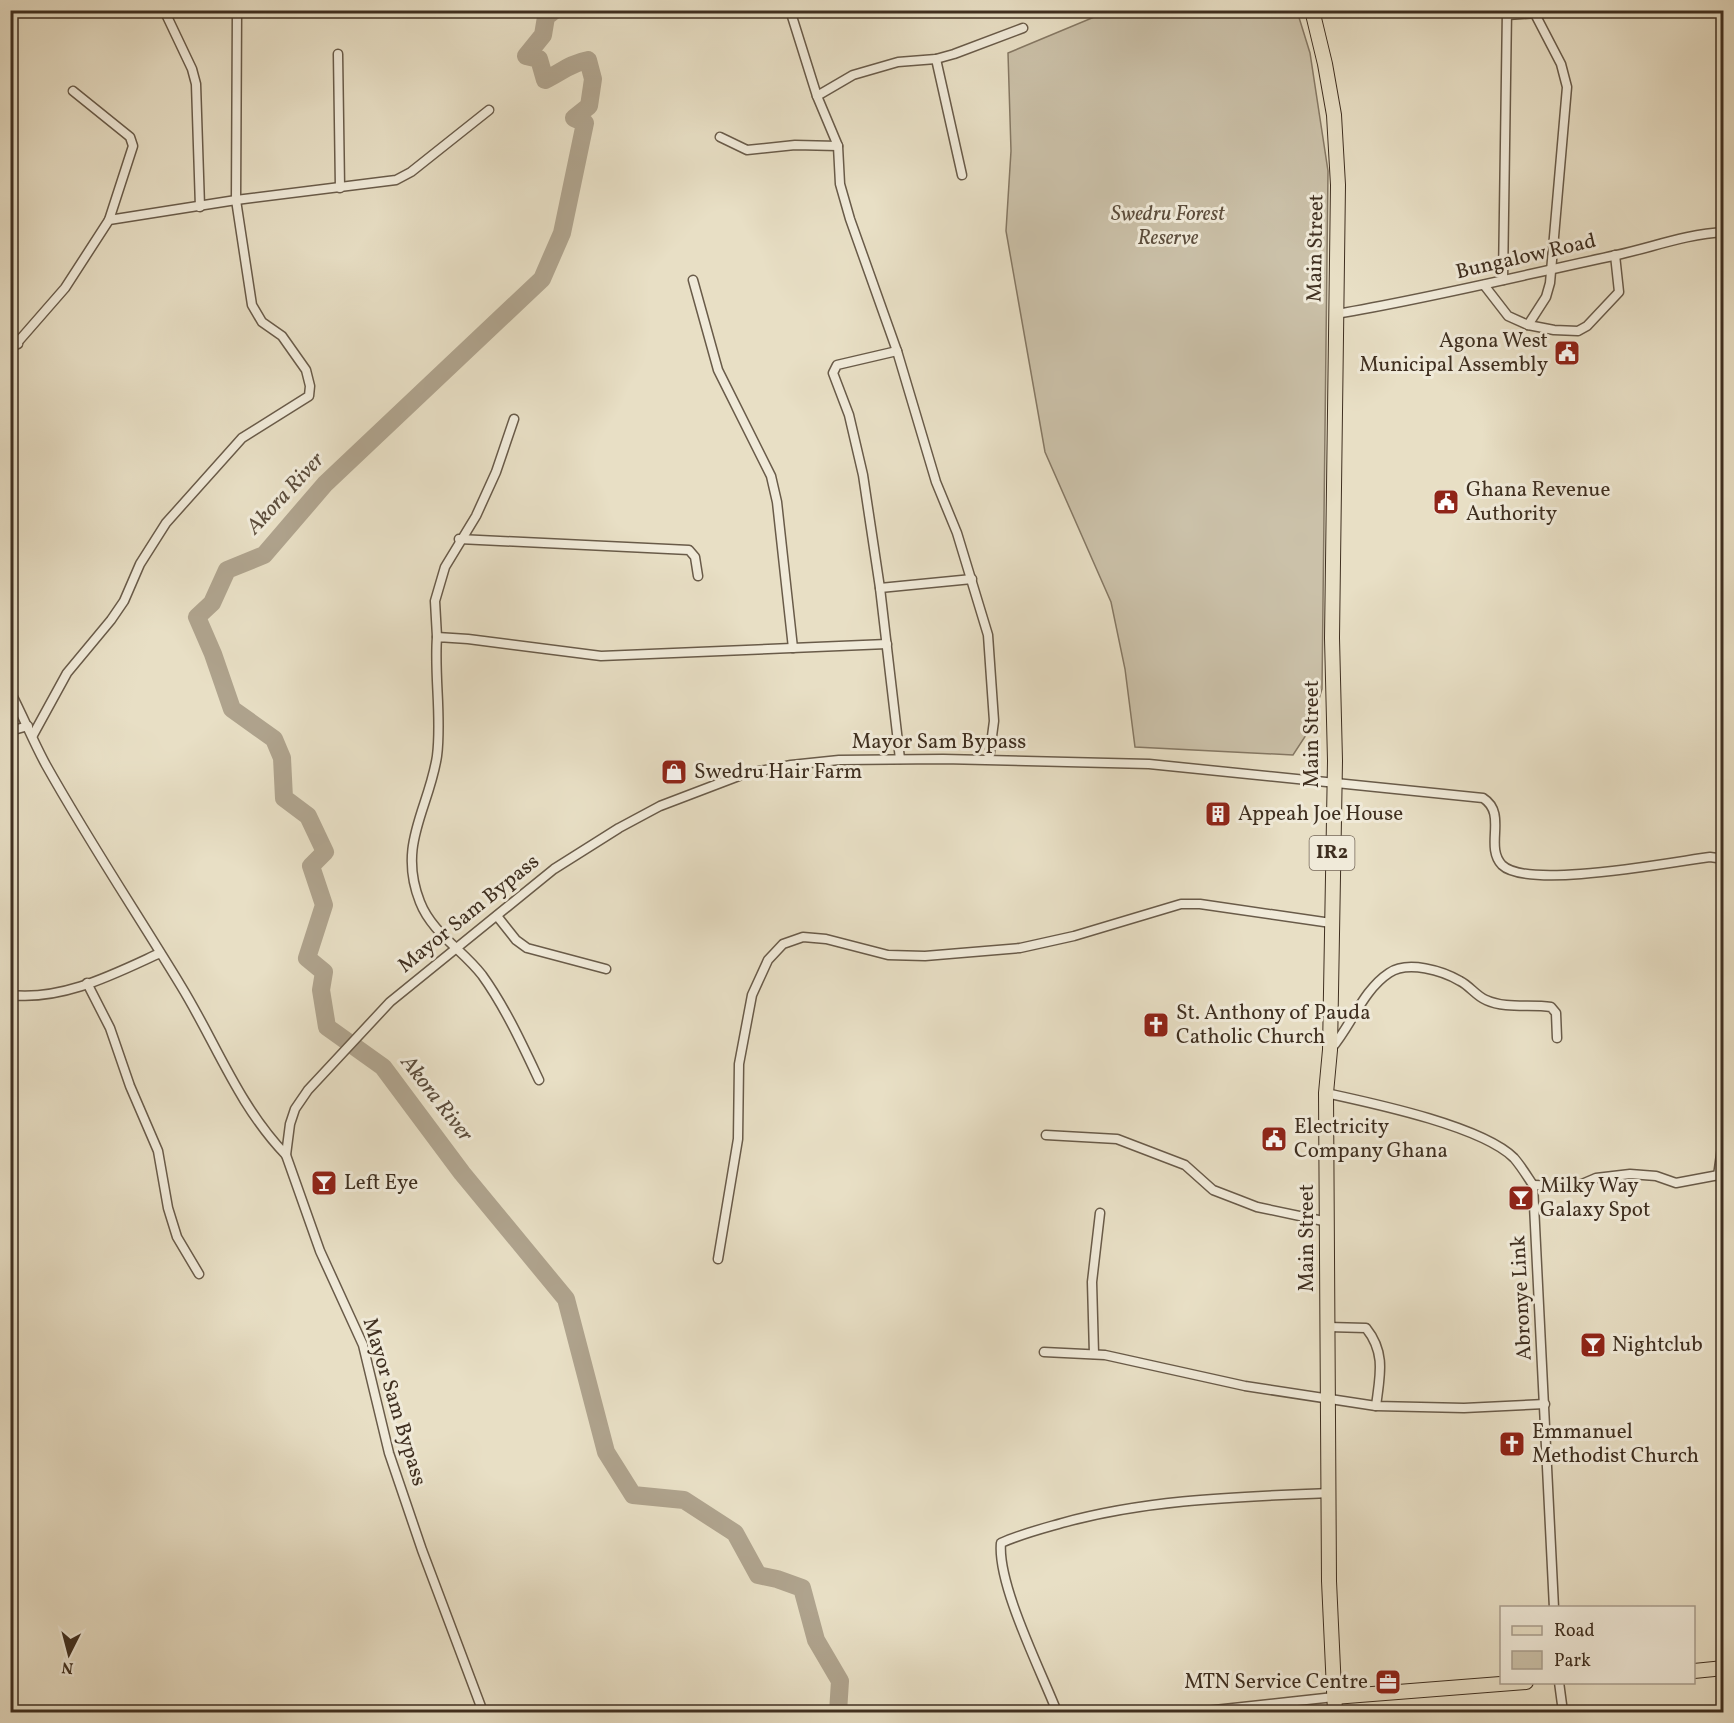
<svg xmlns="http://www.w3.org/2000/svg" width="1734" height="1723" viewBox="0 0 1734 1723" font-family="Vollkorn,serif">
<rect width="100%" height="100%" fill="#e8dfc5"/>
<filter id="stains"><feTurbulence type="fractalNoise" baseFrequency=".00333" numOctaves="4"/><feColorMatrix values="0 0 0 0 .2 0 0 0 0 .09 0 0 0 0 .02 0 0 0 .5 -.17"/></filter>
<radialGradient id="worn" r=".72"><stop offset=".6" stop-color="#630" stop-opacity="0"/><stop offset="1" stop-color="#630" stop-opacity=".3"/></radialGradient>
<polygon fill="#cbc1a9" stroke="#857864" stroke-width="1.5" points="1111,10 1297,11 1310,53 1328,171 1322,689 1310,729 1293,755 1135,747 1125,669 1111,602 1045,452 1006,231 1011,151 1008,53"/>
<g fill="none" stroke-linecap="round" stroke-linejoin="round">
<path stroke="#afa38d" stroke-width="18" d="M555,10l-9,7 -3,18 -17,21 13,3 6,21c15,-7 26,-17 43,-20l5,19 -4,27 -15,12 11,5 -23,110 -20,46 -217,205 -61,71 -37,15 -15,33 -15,14 16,37 19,55 42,30 8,19 2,40 24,18 17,36 -14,14 13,39 -17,53 17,14 -3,18 6,37 56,40 79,106 104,126 40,153 27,43 51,5 51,33 23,42 19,4 25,9 14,52 24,41 -2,31"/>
<g stroke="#695b49" stroke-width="11">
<g id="minor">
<polyline points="164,10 192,69 196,84 200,207"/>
<polyline points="790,10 817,96 838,146 840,184 850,219 897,351 936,482 957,533 988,635 994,721 989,759"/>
<polyline points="1507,15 1583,10"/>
<polyline points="338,54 340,188"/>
<polyline points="936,59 962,175"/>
<polyline points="73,91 130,137 133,146 109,220"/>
<polyline points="817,96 853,75 898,62 936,59 954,54 1023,28"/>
<polyline points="720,137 747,150 795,145 838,146"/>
<polyline points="693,280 718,370 771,476 777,502 793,648"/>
<polyline points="1503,280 1507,10"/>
<polyline points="1484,285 1508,316 1528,325 1554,330 1578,331 1587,326 1619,292 1615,255"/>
<path d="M1336,314c95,-16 187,-39 281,-59 36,-8 70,-21 107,-23"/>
<polyline points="1528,325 1546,297 1550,283 1567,87 1561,64 1535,14"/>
<polyline points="10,334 18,344"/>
<polyline points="10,351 65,288 109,220 236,200 396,180 411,172 489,110"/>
<polyline points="897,351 837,365 833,373 849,415 863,475 880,588 900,759"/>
<polyline points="459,539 689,550 695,557 698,576"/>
<polyline points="880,588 972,579"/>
<polyline points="437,637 435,601 445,567 476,516 496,472 514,419"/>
<path d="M10,691c13,25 23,50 36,74 42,75 90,147 135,221 35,57 57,119 105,169"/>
<polyline points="10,731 28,726"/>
<polyline points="33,735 67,673 111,620 124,601 140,564 166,523 242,438 309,396 310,386 306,370 282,336 262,322 252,305 236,200 237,10"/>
<polyline points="497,916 516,940 527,948 606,969"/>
<polyline points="87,983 110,1028 130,1086 158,1151 168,1208 177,1237 199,1274"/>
<path d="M10,995c53,6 104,-21 150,-42"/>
<path d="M1331,1049c20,-23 32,-59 58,-76 19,-13 54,-2 71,8 10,5 16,15 26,19 20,9 44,4 65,7l5,6 1,25"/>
<path d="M539,1080c-17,-36 -34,-73 -57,-105 -19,-25 -50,-42 -62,-73 -23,-58 9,-93 17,-146 5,-38 -3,-81 0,-119l31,2 133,17 286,-12"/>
<path d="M1326,1093c46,10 156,33 188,65 7,8 13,18 19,27l21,423"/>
<polyline points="1046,1135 1117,1139 1185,1165 1213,1190 1239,1200 1257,1207 1328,1222"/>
<polyline points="1718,1176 1723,1140 1724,1089"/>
<polyline points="1533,1185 1569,1186 1582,1184 1596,1178 1630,1174 1656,1176 1676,1183 1724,1174"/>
<polyline points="718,1259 738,1139 739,1064 752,995 768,960 783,944 803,937 826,939 888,955 925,956 1020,948 1074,936 1181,904 1200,904 1331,923"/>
<path d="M1328,1327l38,1c20,25 14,47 10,78"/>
<polyline points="1044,1352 1105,1355 1245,1386 1376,1406 1464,1408 1545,1404"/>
<polyline points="1094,1354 1092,1282 1100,1213"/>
<polyline points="1559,1682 1563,1712"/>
<path d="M483,1712l-61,-162 -33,-97 -26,-108 -43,-94 -34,-96 4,-31 5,-15 13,-19 82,-88 164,-133 65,-41 41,-22 84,-32 47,-9 48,-5 104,-1 206,5 334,34c25,16 1,48 19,67 25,25 170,-3 208,-8l14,2"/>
<path d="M1057,1712c-16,-41 -60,-128 -56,-169 20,-9 40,-14 61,-20 87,-24 176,-26 266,-30"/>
<polyline points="1196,1712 1334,1697"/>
</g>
</g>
<g stroke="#3f2f20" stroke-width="16">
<g id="primary">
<polyline points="1312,10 1325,64 1334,115 1338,185 1332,638 1335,761 1330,1050 1326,1093 1329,1581 1335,1712"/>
<polyline points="1694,1671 1724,1668"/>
<polyline points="1334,1697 1526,1682"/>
</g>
</g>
<use href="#minor" stroke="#f0ead9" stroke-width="8"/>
<use href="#primary" stroke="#e8dfc5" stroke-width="14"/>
</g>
<defs>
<g id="civic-square" transform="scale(1.35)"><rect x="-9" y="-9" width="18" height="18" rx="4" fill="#8f2418" stroke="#f0ead9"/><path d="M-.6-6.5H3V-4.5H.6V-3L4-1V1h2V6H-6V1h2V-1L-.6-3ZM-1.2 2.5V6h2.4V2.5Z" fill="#fff"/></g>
<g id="shop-square" transform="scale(1.35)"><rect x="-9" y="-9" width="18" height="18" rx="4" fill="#8f2418" stroke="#f0ead9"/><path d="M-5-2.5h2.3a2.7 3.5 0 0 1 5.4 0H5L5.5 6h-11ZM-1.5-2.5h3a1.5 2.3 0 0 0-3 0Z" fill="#fff"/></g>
<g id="building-square" transform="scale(1.35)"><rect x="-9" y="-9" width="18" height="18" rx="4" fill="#8f2418" stroke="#f0ead9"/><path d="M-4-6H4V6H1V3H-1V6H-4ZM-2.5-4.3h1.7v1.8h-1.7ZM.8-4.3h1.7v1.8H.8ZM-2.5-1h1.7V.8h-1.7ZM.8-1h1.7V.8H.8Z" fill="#fff"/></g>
<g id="church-square" transform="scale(1.35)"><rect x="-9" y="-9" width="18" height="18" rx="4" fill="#8f2418" stroke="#f0ead9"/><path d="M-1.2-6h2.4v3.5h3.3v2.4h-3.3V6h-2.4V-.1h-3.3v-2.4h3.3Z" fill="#fff"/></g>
<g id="bar-square" transform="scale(1.35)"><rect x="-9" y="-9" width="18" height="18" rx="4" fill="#8f2418" stroke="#f0ead9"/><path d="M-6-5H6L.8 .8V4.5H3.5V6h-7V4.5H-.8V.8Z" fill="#fff"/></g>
<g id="office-square" transform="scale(1.35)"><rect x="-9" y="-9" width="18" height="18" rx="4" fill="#8f2418" stroke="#f0ead9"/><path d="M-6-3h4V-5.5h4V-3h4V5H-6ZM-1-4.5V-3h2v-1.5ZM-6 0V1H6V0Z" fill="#fff"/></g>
</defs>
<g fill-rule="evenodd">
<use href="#civic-square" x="1567" y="353"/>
<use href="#civic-square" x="1446" y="502"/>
<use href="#shop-square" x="674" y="772"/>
<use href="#building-square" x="1218" y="814"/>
<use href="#church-square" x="1156" y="1025"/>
<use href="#civic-square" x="1274" y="1139"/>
<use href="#bar-square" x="324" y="1183"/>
<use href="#bar-square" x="1521" y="1198"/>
<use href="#bar-square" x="1593" y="1345"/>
<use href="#church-square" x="1512" y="1444"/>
<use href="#office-square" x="1388" y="1682"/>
</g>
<g text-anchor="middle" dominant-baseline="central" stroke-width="6" stroke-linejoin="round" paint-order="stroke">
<rect fill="#f0ead9" stroke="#746758" stroke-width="1.5" x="1309.5" y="836" width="45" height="34" rx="4.5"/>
<g font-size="20" font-weight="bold" fill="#3f2f20">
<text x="1332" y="853">IR2</text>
</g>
<g font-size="21" font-style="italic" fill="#5b4c3b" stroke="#f0ead9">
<text x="1168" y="214">Swedru Forest<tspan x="1168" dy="24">Reserve</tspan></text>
</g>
<g font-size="21" fill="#3f2f20" stroke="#f0ead9">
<text transform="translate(1316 248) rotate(-89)">Main Street</text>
<text transform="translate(1526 257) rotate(-13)">Bungalow Road</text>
<text transform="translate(1312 734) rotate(-90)">Main Street</text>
<text x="939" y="742">Mayor Sam Bypass</text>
<text transform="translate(469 914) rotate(-39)">Mayor Sam Bypass</text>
<text transform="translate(1307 1238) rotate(-90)">Main Street</text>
<text transform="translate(1522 1298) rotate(-93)">Abronye Link</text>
<text transform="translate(394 1402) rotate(73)">Mayor Sam Bypass</text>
</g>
<g font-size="21" fill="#3f2f20" stroke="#f0ead9" text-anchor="start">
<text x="1548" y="341" text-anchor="end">Agona West<tspan x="1548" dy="24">Municipal Assembly</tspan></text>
<text x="1466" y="490">Ghana Revenue<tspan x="1466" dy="24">Authority</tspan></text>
<text x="694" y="772">Swedru Hair Farm</text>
<text x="1238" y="814">Appeah Joe House</text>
<text x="1176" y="1013">St. Anthony of Pauda<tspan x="1176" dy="24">Catholic Church</tspan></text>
<text x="1294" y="1127">Electricity<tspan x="1294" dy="24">Company Ghana</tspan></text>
<text x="344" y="1183">Left Eye</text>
<text x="1540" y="1186">Milky Way<tspan x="1540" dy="24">Galaxy Spot</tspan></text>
<text x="1612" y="1345">Nightclub</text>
<text x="1532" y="1432">Emmanuel<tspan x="1532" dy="24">Methodist Church</tspan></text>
<text x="1368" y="1682" text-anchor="end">MTN Service Centre</text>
</g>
<g font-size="22" font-style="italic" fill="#5b4c3b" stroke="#f0ead9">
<text transform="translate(286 494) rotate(-47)">Akora River</text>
<text transform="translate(436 1099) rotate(52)">Akora River</text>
</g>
</g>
<rect width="1734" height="1723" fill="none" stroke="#e8dfc5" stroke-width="36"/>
<rect x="12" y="12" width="1710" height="1699" fill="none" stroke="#3f2f20" stroke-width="3"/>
<rect x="18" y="18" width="1698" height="1687" fill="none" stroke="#3f2f20" stroke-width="1.5"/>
<rect x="1500" y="1606" width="195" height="78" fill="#f0ead9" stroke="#a99f8f" stroke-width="1.5"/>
<rect x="1512" y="1626" width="30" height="9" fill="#e8dfc5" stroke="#a99f8f" stroke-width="1.5"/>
<text x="1554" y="1636" font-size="18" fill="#3f2f20">Road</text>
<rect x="1512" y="1651" width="30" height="18" fill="#cbc1a9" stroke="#a99f8f" stroke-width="1.5"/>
<text x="1554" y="1666" font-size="18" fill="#3f2f20">Park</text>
<g transform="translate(69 1654) rotate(186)" stroke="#f0ead9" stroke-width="4.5" paint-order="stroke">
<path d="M0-4.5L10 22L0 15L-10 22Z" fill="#3f2f20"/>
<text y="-9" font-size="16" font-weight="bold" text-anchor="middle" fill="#3f2f20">N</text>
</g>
<rect width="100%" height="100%" filter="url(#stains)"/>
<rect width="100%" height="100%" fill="url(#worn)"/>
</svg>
